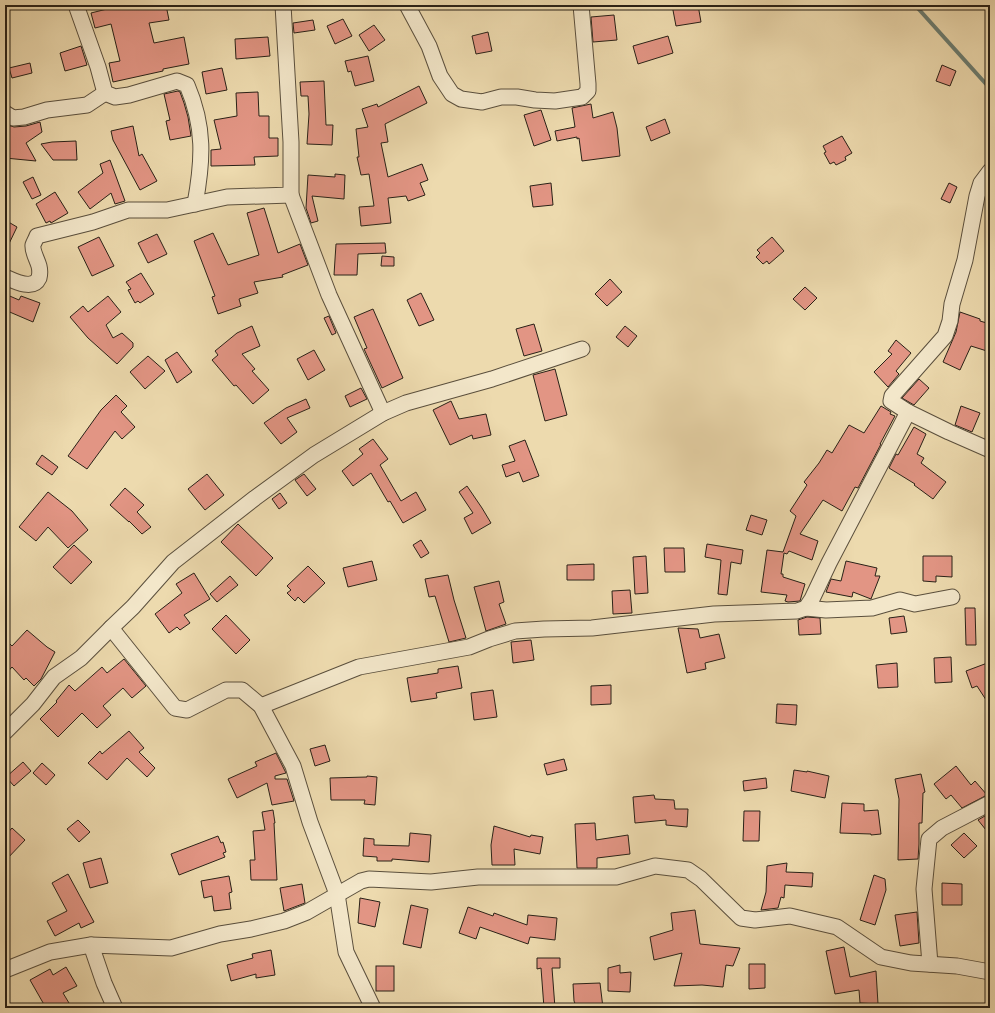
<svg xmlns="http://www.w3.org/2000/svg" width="995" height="1013" viewBox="0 0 995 1013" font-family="'IM FELL Great Primer',serif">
<rect width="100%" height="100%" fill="#eddaae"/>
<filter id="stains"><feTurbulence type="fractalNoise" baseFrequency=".005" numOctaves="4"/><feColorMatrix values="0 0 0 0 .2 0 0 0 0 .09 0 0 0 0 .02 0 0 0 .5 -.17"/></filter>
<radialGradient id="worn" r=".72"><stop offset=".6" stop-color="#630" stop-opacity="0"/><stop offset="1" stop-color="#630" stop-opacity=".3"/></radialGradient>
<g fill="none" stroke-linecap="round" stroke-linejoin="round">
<polyline stroke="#6c7d71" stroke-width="4" points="915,5 986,84 990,86"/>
</g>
<g fill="#e29584" stroke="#292117">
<polygon points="123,5 166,5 169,20 149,23 154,43 184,37 189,64 163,69 163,71 113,82 109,63 120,61 111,24 95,28 91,13"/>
<polygon points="672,5 698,5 701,22 676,26"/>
<polygon points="614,15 617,40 593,42 591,17"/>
<polygon points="343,19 352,36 335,44 327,26"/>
<polygon points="313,20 315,30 294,33 293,23"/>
<polygon points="374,25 385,40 369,51 359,35"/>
<polygon points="488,32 492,51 476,54 472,36"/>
<polygon points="668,36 673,53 638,64 633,46"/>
<polygon points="268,37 270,56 236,59 235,39"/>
<polygon points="81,46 87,65 65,71 60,53"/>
<polygon points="368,56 374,81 355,86 351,71 348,72 345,61"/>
<polygon points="30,63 32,73 12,78 9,68"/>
<polygon points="942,65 956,71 950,86 936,81"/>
<polygon points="222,68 227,90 206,94 202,72"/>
<polygon points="324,81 326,125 333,125 332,145 307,144 309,114 308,96 301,96 300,82"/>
<polygon points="419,86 427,103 385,124 388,142 381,143 388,177 422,164 428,180 420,183 425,195 408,201 406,196 388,198 391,223 361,226 359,207 374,206 369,174 361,175 357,157 359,157 356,129 368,127 362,109 377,104 378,107"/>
<polygon points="178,91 180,92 184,103 188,117 191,136 170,140 166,121 170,120 164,94"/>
<polygon points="258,92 259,116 269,116 269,138 278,138 278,156 254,157 255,165 211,166 211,150 221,149 214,120 237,116 236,93"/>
<polygon points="591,104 593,118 613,112 617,128 620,156 582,161 579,138 577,139 577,137 557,141 555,131 575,127 572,108"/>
<polygon points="541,110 551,140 534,146 524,115"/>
<polygon points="665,119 670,133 651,141 646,127"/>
<polygon points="40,122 42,132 26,143 36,161 5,158 7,133 5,133 5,124 14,127 26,126"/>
<polygon points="133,126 139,156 142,154 157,181 140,190 113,140 111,131"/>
<polygon points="842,136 852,153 845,157 846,160 836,165 834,162 830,164 824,153 826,152 823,146"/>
<polygon points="76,141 77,160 53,160 41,144 52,142"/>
<polygon points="110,160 125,201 115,204 111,193 90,209 78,192 103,173 100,164"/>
<polygon points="335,174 345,175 344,199 312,196 318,221 311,223 306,208 308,175 335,177"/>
<polygon points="33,177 41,195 32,199 23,182"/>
<polygon points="551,183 553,205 533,207 530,186"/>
<polygon points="949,183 957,187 950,203 941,199"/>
<polygon points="55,192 68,213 51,223 50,221 46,223 36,204"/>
<polygon points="264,208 278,253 300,244 308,265 282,275 283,277 254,282 258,293 239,299 241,306 218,314 212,297 215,296 194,241 213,233 228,265 259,255 247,213"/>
<polygon points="5,220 17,227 5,252"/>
<polygon points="157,234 167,254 148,263 138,243"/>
<polygon points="99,237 114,266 92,276 78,247"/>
<polygon points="772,237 784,251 769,264 767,261 763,264 756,257 760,253 757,250"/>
<polygon points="385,243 386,253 358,254 357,275 334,275 336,244"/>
<polygon points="382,256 394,257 394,266 381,266"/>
<polygon points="141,273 154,294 140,303 138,301 135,303 128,290 131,289 126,282"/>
<polygon points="610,279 622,292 607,306 595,294"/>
<polygon points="805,287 817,298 805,310 793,299"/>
<polygon points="421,293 434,320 419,326 407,300"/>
<polygon points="5,294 19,300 21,296 40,303 33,322 5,310"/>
<polygon points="108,296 121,312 106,325 113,338 122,333 133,343 133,347 117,364 88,338 70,317 83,306 88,312"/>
<polygon points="373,309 403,378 382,388 364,349 367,348 354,317"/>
<polygon points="960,312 980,319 980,321 990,324 990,352 971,346 960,370 943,362 956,332"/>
<polygon points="329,316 336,333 332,335 324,318"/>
<polygon points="534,324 542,351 524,356 516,329"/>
<polygon points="252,326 260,346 242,354 255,369 252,371 269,390 253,404 236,385 234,386 212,360 218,355 215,351 237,333"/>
<polygon points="625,326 637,336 628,347 616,337"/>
<polygon points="896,340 911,353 896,371 899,374 888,387 874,372 892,354 888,351"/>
<polygon points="314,350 325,370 308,380 297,359"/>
<polygon points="177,352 192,372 177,383 165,360"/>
<polygon points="148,356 165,371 145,389 130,372"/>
<polygon points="555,369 567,415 545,421 533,375"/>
<polygon points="919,379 929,388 914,405 902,398"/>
<polygon points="361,388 367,399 350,407 345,396"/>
<polygon points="116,395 127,406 121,412 135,427 122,439 115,431 87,469 68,456 101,410"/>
<polygon points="306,399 310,408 287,418 297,432 281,444 264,423 286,408"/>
<polygon points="451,401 459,419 486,414 491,435 473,439 472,435 450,445 433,410"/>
<polygon points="881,406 891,412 890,414 895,416 880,444 881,444 858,488 855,487 842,511 823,500 800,534 818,541 812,560 789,551 787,554 784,553 781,574 783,574 783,577 805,584 800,601 788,602 785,601 787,595 761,592 767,550 783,552 796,516 790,511 807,485 804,482 819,463 827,450 832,453 849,425 864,433"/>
<polygon points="961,406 980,413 972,432 955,425"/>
<polygon points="914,427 926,434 917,454 924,458 921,463 946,482 933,499 914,485 915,484 889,468 896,454 898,455"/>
<polygon points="373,439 388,459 380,465 401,501 416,492 426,510 403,523 390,501 388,502 371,473 353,486 342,471 363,454 359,449"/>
<polygon points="525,440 539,476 523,482 519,472 506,477 502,465 515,461 509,446"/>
<polygon points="42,455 58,467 52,475 36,464"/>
<polygon points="207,474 224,495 205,510 188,489"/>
<polygon points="304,474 316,489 307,496 295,480"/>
<polygon points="467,486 482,508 491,523 472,534 464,518 473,513 459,492"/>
<polygon points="125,488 144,505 137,512 151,527 142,534 129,521 129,522 110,505"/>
<polygon points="48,492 72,511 88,530 68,548 48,527 36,541 19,527"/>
<polygon points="280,493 287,503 279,509 272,499"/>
<polygon points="751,515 767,520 762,535 746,530"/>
<polygon points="238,524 273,558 256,576 221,542"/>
<polygon points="421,540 429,553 421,558 413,545"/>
<polygon points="707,544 743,550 741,564 731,562 727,595 718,594 721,560 705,557"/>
<polygon points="74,545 92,562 71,584 53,567"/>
<polygon points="664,548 684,548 685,572 665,572"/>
<polygon points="646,556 648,593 635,594 633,557"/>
<polygon points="923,556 952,556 952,577 936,576 936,582 923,581"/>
<polygon points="372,561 377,580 348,587 343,568"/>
<polygon points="846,561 877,568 875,576 880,576 871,599 853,592 852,597 826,592 831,579 841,581"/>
<polygon points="594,564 594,580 567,580 567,565"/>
<polygon points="308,566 325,583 304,603 298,597 295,601 287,593 291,590 287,586"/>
<polygon points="194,573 210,599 184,615 190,623 180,630 177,627 169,633 155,614 182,593 176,584"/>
<polygon points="448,575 454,600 466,638 449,642 435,596 429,597 425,579"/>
<polygon points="230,576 238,585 217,602 210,594"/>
<polygon points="499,581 504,602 499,604 506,624 486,631 474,587"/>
<polygon points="630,590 632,613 613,614 612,591"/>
<polygon points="965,608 975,608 976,645 966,645"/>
<polygon points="226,615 250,640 236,654 212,629"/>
<polygon points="904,616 907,632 891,634 889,618"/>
<polygon points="807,617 820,618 821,634 799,635 798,620"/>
<polygon points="678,628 698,629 700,638 719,634 725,658 705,663 706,669 687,673"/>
<polygon points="27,630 47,647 55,652 41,679 34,686 26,678 24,680 12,667 5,675 5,639 12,646"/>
<polygon points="531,640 534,660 513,663 511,642"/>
<polygon points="951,657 952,682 935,683 934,658"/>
<polygon points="124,659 146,686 132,698 123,688 103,706 111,715 97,728 82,713 58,737 40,719 57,702 56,701 69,685 75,691 102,667 107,673"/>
<polygon points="990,662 990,706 977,686 972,688 966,671"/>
<polygon points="897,663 898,687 878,688 876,665"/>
<polygon points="458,666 462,688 436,693 437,698 411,702 407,678 438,673 438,669"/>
<polygon points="611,685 611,704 591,705 591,686"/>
<polygon points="493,690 497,717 474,720 471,693"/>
<polygon points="777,704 797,705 796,725 776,723"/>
<polygon points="129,731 144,748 139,752 155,768 147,777 127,758 107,780 88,763 100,751 102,754"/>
<polygon points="325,745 330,761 315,766 310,749"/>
<polygon points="276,753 286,773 275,776 275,779 287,779 294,801 272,805 267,783 237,798 228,779 257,766 255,762"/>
<polygon points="564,759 567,770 547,775 544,764"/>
<polygon points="23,762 31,771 14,786 6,777"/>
<polygon points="42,763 55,775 46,785 33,773"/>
<polygon points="956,766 971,785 975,781 987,795 962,808 951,795 946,799 934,784"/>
<polygon points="794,770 807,772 807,771 829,776 825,798 791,791"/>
<polygon points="921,774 925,792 923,793 922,823 919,823 919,844 918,859 898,860 899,799 895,779"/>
<polygon points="367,776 377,777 375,805 364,804 365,800 331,800 330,778 367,777"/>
<polygon points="766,778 767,788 744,791 743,781"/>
<polygon points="654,795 655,799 674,800 675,809 688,809 687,827 666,825 666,820 635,823 633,797"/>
<polygon points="842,803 864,804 864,811 878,810 881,834 871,835 871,834 840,833"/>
<polygon points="273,810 275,823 274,823 277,880 251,880 250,860 255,860 253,831 265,830 262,812"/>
<polygon points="744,811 760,811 759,841 743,841"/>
<polygon points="990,813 990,835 978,820"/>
<polygon points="78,820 90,832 79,842 67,829"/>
<polygon points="595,823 596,840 628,835 630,854 597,858 597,868 577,868 575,824"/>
<polygon points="494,826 530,837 531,835 543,837 540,854 514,849 515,865 492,865 491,845"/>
<polygon points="12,828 25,840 5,861 5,836"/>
<polygon points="410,833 431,835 429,862 392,859 392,861 377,861 377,857 363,856 364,838 374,839 374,845 409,846"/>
<polygon points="964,833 977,846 964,858 951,845"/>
<polygon points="218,836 221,843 223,842 226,852 223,853 225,857 179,875 171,854"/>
<polygon points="101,858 108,883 90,888 83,863"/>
<polygon points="787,863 786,872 813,873 812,887 785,885 784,898 781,897 778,908 761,910 766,892 767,866"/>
<polygon points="68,874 94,922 81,928 79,923 55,936 47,921 67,911 52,883"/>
<polygon points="874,875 885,879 886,890 875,925 860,920"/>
<polygon points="229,876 232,892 229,893 231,909 214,911 212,896 204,898 201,881"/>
<polygon points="942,883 962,884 962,905 942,905"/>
<polygon points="302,884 305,903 284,911 280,888"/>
<polygon points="360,898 380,902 375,927 358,923"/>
<polygon points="411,905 428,909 421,948 403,944"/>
<polygon points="468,907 493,916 494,913 527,925 528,915 557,918 555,940 530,937 528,944 480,927 476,939 459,933"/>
<polygon points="695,910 700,944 740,948 733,966 726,965 723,987 702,985 674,986 682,953 654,960 650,937 673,930 671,913"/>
<polygon points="917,912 919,943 900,946 895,915"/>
<polygon points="844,947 850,977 876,971 878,1004 860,1003 859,990 835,994 826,951"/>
<polygon points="271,950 275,975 256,978 256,974 231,981 227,965 253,958 252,954"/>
<polygon points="537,958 560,958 560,968 552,968 555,1008 544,1008 541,968 537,969"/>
<polygon points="749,964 765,964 765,988 749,989"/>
<polygon points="620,965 620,973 631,972 630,992 608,991 608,968"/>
<rect x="376" y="966" width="18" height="25"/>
<polygon points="66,967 77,986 63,993 72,1008 46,1008 30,980 50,969 53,975"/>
<polygon points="600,983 603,1008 577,1008 574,1001 573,984"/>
</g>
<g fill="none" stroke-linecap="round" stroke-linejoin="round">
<g stroke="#5a4f3d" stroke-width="17">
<g id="minor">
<path d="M76,5l22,62 7,26 10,4 14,-2 48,-14 10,4c18,42 16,75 8,119"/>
<polyline points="407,5 429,46 440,76 452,94 461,99 482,102 501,97 517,97 535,100 555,101 582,97 588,91 588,84 581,5"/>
<polyline points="5,113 13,118 24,117 47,110 87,105 105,93"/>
<polyline points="990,171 981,183 977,196 965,260 952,304 950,321 945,336 892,396 891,401 908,412 949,432 990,450"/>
<polyline points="291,195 329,295 383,413"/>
<path d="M5,277c9,4 28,14 34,1 1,-4 1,-8 0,-12 -2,-7 -7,-15 -6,-21 1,-3 3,-6 4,-9l56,-14 35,-12h39l60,-13 64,-2v-53l-8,-137"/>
<polyline points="806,608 826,610 872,608 900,600 915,604 952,597"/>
<polyline points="111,628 175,708 187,710 226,690 242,690 261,706 293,766 310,822 337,894 346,952 373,1008"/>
<polyline points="261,706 359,667 469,647 489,639 515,631 544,629 592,628 714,614 797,611 806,608 812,599 829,563 908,412"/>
<polyline points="5,732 33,704 54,677 81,658 111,628 133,607 173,562 255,498 314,455 383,413 406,403 492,379 582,349"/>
<polyline points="91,945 104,983 115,1008"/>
<polyline points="930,964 924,889 929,839 942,828 990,803"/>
<polyline points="5,970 50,952 91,945 171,948 220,934 251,929 284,921 307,912 361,881 369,879 431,882 478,877 616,877 655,866 688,870 701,879 741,918 755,920 790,916 837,927 881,957 911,963 957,966 990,972"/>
</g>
</g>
<use href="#minor" stroke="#f3e7ca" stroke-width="15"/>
</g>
<rect width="995" height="1013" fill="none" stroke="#eddaae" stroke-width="20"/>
<rect x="6" y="6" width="983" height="1001" fill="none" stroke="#292117" stroke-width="2"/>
<rect x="10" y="10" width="975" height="993" fill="none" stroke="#292117"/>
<rect width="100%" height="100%" filter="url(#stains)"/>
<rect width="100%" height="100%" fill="url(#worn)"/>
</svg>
